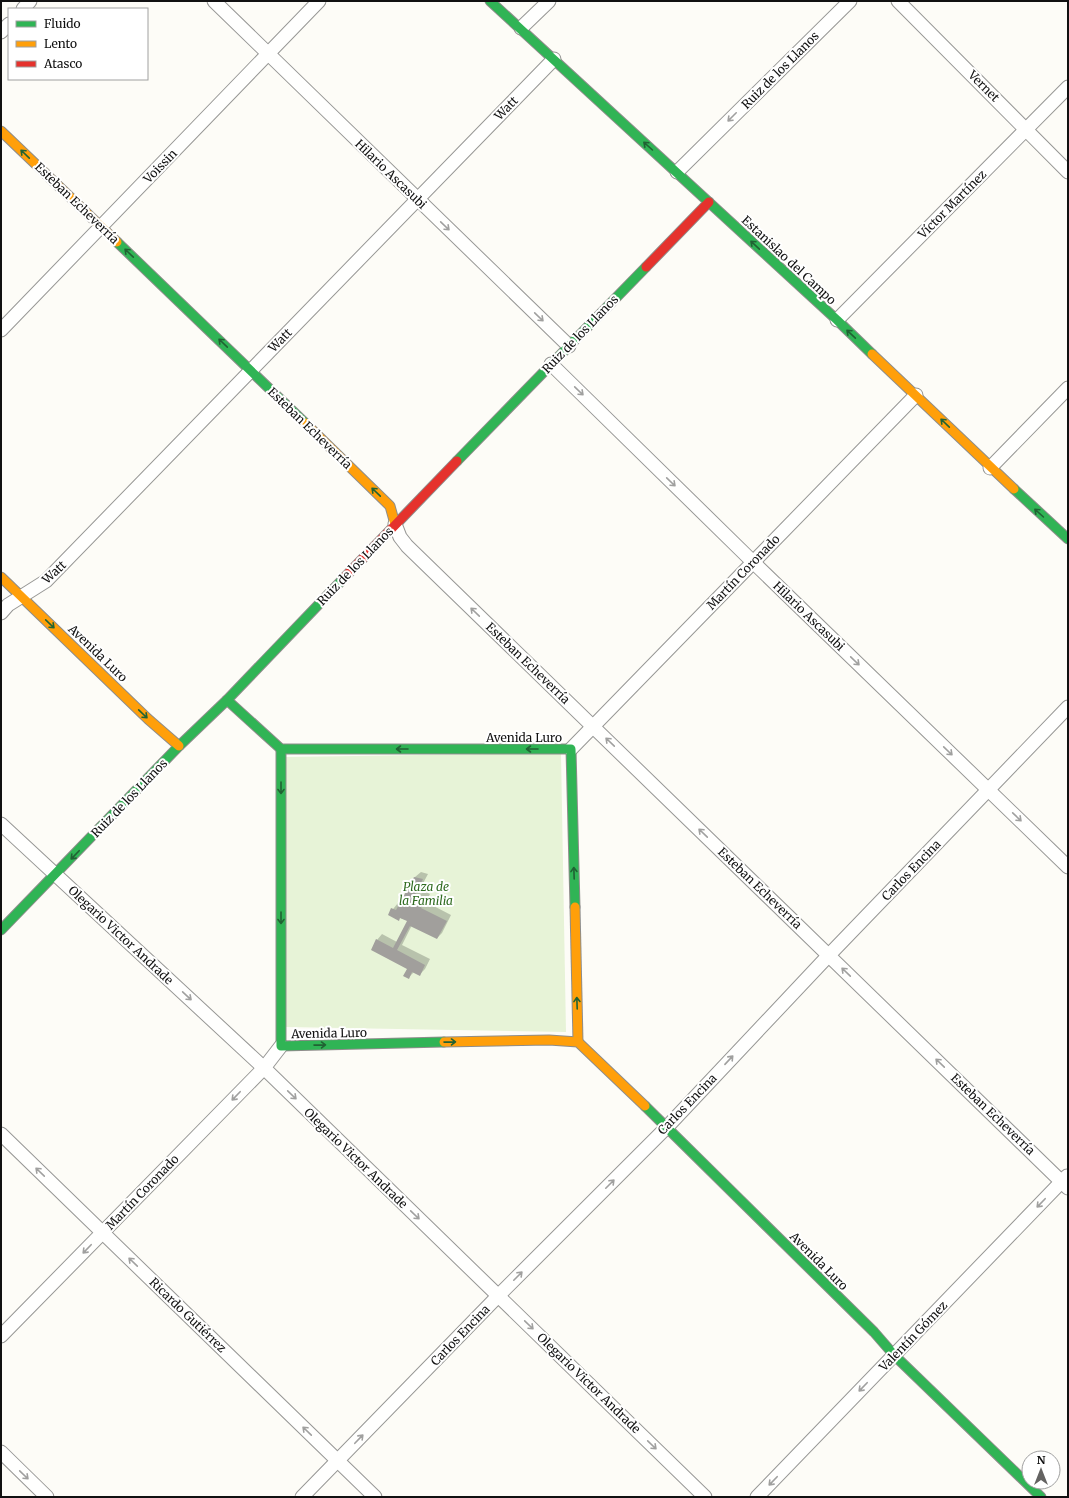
<svg xmlns="http://www.w3.org/2000/svg" width="1069" height="1498" viewBox="0 0 1069 1498" font-family="Merriweather,serif">
<rect width="100%" height="100%" fill="#fdfcf7"/>
<polygon fill="#e7f3d7" points="561,753 566,1032 286,1027 286,757"/>
<polygon fill="#0003" points="421,872 428,874 420,889 430,894 426,902 451,915 442,933 437,938 412,925 402,945 430,959 425,969 419,975 414,972 408,978 408,968 377,940 382,934 397,942 409,921 389,914 398,903 401,905 415,877"/>
<polygon fill="#a19f9c" points="414,877 423,879 415,895 425,900 421,908 447,921 437,939 410,926 397,950 425,965 420,976 412,972 409,979 403,976 407,969 371,950 376,939 393,948 407,921 400,918 399,921 388,915 391,908 396,910"/>
<g fill="none" stroke-linecap="round" stroke-linejoin="round">
<g stroke="#979795" stroke-width="15">
<g id="street">
<polyline points="214,1 569,346"/>
<polyline points="898,1 1068,172"/>
<polyline points="23,9 30,1"/>
<polyline points="521,28 549,1"/>
<polyline points="1,32 9,24"/>
<polyline points="677,172 850,1"/>
<polyline points="837,320 1068,87"/>
<polyline points="1,330 319,1"/>
<polyline points="551,364 753,562 1068,867"/>
<polyline points="990,468 1068,388"/>
<polyline points="395,524 400,537 407,546 1068,1188"/>
<polyline points="1,613 8,605 46,581 554,59"/>
<polyline points="571,749 916,395"/>
<polyline points="1,824 264,1068 705,1497"/>
<polyline points="1,1134 375,1497"/>
<polyline points="1,1336 264,1068 281,1046"/>
<polyline points="1,1452 47,1497"/>
<polyline points="302,1497 499,1295 667,1127 829,955 1068,707"/>
<polyline points="757,1497 1067,1176"/>
</g>
</g>
<g stroke="#8e8d8b" stroke-width="11">
<g id="fast">
<polyline points="490,1 837,320 872,354"/>
<polyline points="117,242 305,423"/>
<polyline points="457,461 646,267"/>
<polyline points="1014,489 1068,539"/>
<polyline points="227,700 281,749 571,749 575,907"/>
<polyline points="281,749 281,1046 444,1042"/>
<polyline points="1,930 179,746 227,700 344,578"/>
<polyline points="645,1106 874,1332 894,1355 1041,1497"/>
</g>
</g>
<g stroke="#8e8d8b" stroke-width="11">
<g id="slow">
<polyline points="1,131 117,242"/>
<polyline points="872,354 1014,489"/>
<polyline points="305,423 390,506 395,524"/>
<polyline points="1,577 148,719 179,746"/>
<polyline points="575,907 578,1042"/>
<polyline points="444,1042 549,1040 578,1042 645,1106"/>
</g>
</g>
<g stroke="#8e8d8b" stroke-width="11">
<g id="jam">
<polyline points="646,267 709,202"/>
<polyline points="344,578 457,461"/>
</g>
</g>
<use href="#street" stroke="#fffffe" stroke-width="13"/>
<use href="#fast" stroke="#30b455" stroke-width="9"/>
<use href="#slow" stroke="#ff9f0a" stroke-width="9"/>
<use href="#jam" stroke="#e5322d" stroke-width="9"/>
</g>
<defs><path id="oneway-shaft" d="M-6 0H5M1.5-3L5.5 0L1.5 3" fill="none" stroke-width="1.6" stroke-linecap="round" stroke-linejoin="round"/></defs>
<g stroke="#a0a09f">
<use href="#oneway-shaft" transform="translate(732 117) rotate(135)"/>
<use href="#oneway-shaft" transform="translate(445 226) rotate(44)"/>
<use href="#oneway-shaft" transform="translate(539 317) rotate(44)"/>
<use href="#oneway-shaft" transform="translate(579 391) rotate(44)"/>
<use href="#oneway-shaft" transform="translate(671 482) rotate(44)"/>
<use href="#oneway-shaft" transform="translate(475 612) rotate(-136)"/>
<use href="#oneway-shaft" transform="translate(855 661) rotate(44)"/>
<use href="#oneway-shaft" transform="translate(610 742) rotate(-136)"/>
<use href="#oneway-shaft" transform="translate(948 751) rotate(44)"/>
<use href="#oneway-shaft" transform="translate(1017 817) rotate(44)"/>
<use href="#oneway-shaft" transform="translate(703 833) rotate(-136)"/>
<use href="#oneway-shaft" transform="translate(846 972) rotate(-136)"/>
<use href="#oneway-shaft" transform="translate(187 996) rotate(43)"/>
<use href="#oneway-shaft" transform="translate(729 1060) rotate(-47)"/>
<use href="#oneway-shaft" transform="translate(940 1063) rotate(-136)"/>
<use href="#oneway-shaft" transform="translate(292 1095) rotate(44)"/>
<use href="#oneway-shaft" transform="translate(236 1096) rotate(134)"/>
<use href="#oneway-shaft" transform="translate(40 1172) rotate(-136)"/>
<use href="#oneway-shaft" transform="translate(610 1184) rotate(-45)"/>
<use href="#oneway-shaft" transform="translate(1041 1203) rotate(134)"/>
<use href="#oneway-shaft" transform="translate(415 1215) rotate(44)"/>
<use href="#oneway-shaft" transform="translate(87 1249) rotate(134)"/>
<use href="#oneway-shaft" transform="translate(133 1262) rotate(-136)"/>
<use href="#oneway-shaft" transform="translate(518 1276) rotate(-45)"/>
<use href="#oneway-shaft" transform="translate(529 1325) rotate(44)"/>
<use href="#oneway-shaft" transform="translate(863 1387) rotate(134)"/>
<use href="#oneway-shaft" transform="translate(307 1431) rotate(-136)"/>
<use href="#oneway-shaft" transform="translate(359 1439) rotate(-46)"/>
<use href="#oneway-shaft" transform="translate(652 1445) rotate(44)"/>
<use href="#oneway-shaft" transform="translate(24 1475) rotate(44)"/>
<use href="#oneway-shaft" transform="translate(773 1481) rotate(134)"/>
</g>
<g stroke="#206233">
<use href="#oneway-shaft" transform="translate(648 146) rotate(-138)"/>
<use href="#oneway-shaft" transform="translate(25 154) rotate(-136)"/>
<use href="#oneway-shaft" transform="translate(755 245) rotate(-137)"/>
<use href="#oneway-shaft" transform="translate(129 253) rotate(-136)"/>
<use href="#oneway-shaft" transform="translate(851 334) rotate(-137)"/>
<use href="#oneway-shaft" transform="translate(223 343) rotate(-136)"/>
<use href="#oneway-shaft" transform="translate(945 423) rotate(-136)"/>
<use href="#oneway-shaft" transform="translate(376 492) rotate(-136)"/>
<use href="#oneway-shaft" transform="translate(1039 513) rotate(-138)"/>
<use href="#oneway-shaft" transform="translate(50 624) rotate(44)"/>
<use href="#oneway-shaft" transform="translate(143 714) rotate(44)"/>
<use href="#oneway-shaft" transform="translate(402 749) rotate(180)"/>
<use href="#oneway-shaft" transform="translate(532 749) rotate(180)"/>
<use href="#oneway-shaft" transform="translate(281 788) rotate(90)"/>
<use href="#oneway-shaft" transform="translate(75 855) rotate(134)"/>
<use href="#oneway-shaft" transform="translate(574 873) rotate(-92)"/>
<use href="#oneway-shaft" transform="translate(281 918) rotate(90)"/>
<use href="#oneway-shaft" transform="translate(577 1003) rotate(-92)"/>
<use href="#oneway-shaft" transform="translate(450 1042) rotate(-1)"/>
<use href="#oneway-shaft" transform="translate(320 1045) rotate(-1)"/>
</g>
<g text-anchor="middle" dominant-baseline="central" stroke-width="4" stroke-linejoin="round" paint-order="stroke">
<g font-size="12" fill="#111" stroke="#fff">
<text transform="translate(780 70) rotate(-45)">Ruiz de los Llanos</text>
<text transform="translate(984 86) rotate(45)">Vernet</text>
<text transform="translate(506 108) rotate(-46)">Watt</text>
<text transform="translate(160 166) rotate(-46)">Voissin</text>
<text transform="translate(391 174) rotate(44)">Hilario Ascasubi</text>
<text transform="translate(77 203) rotate(44)">Esteban Echeverría</text>
<text transform="translate(952 204) rotate(-45)">Víctor Martínez</text>
<text transform="translate(789 260) rotate(43)">Estanislao del Campo</text>
<text transform="translate(580 334) rotate(-46)">Ruiz de los Llanos</text>
<text transform="translate(280 340) rotate(-46)">Watt</text>
<text transform="translate(310 428) rotate(44)">Esteban Echeverría</text>
<text transform="translate(355 566) rotate(-46)">Ruiz de los Llanos</text>
<text transform="translate(54 572) rotate(-43)">Watt</text>
<text transform="translate(743 572) rotate(-46)">Martín Coronado</text>
<text transform="translate(809 616) rotate(44)">Hilario Ascasubi</text>
<text transform="translate(98 653) rotate(44)">Avenida Luro</text>
<text transform="translate(528 663) rotate(44)">Esteban Echeverría</text>
<text x="524" y="737">Avenida Luro</text>
<text transform="translate(129 798) rotate(-46)">Ruiz de los Llanos</text>
<text transform="translate(911 870) rotate(-46)">Carlos Encina</text>
<text transform="translate(760 888) rotate(44)">Esteban Echeverría</text>
<text transform="translate(121 935) rotate(43)">Olegario Victor Andrade</text>
<text transform="translate(329 1033) rotate(-1)">Avenida Luro</text>
<text transform="translate(687 1104) rotate(-46)">Carlos Encina</text>
<text transform="translate(993 1114) rotate(44)">Esteban Echeverría</text>
<text transform="translate(356 1158) rotate(44)">Olegario Victor Andrade</text>
<text transform="translate(142 1192) rotate(-46)">Martín Coronado</text>
<text transform="translate(819 1261) rotate(45)">Avenida Luro</text>
<text transform="translate(188 1315) rotate(44)">Ricardo Gutiérrez</text>
<text transform="translate(460 1335) rotate(-46)">Carlos Encina</text>
<text transform="translate(913 1336) rotate(-46)">Valentín Gómez</text>
<text transform="translate(589 1383) rotate(44)">Olegario Victor Andrade</text>
</g>
<g font-size="12" font-style="italic" fill="#2f6b1f" stroke="#fff">
<text x="426" y="886">Plaza de<tspan x="426" dy="14">la Familia</tspan></text>
</g>
</g>
<rect width="1069" height="1498" fill="none" stroke="#111111" stroke-width="4"/>
<rect x="8" y="8" width="140" height="72" fill="#ffffff" stroke="#a0a0a0"/>
<rect x="16" y="21" width="20" height="6" fill="#30b455" stroke="#a0a0a0"/>
<text x="44" y="28" font-size="12" fill="#111111">Fluido</text>
<rect x="16" y="41" width="20" height="6" fill="#ff9f0a" stroke="#a0a0a0"/>
<text x="44" y="48" font-size="12" fill="#111111">Lento</text>
<rect x="16" y="61" width="20" height="6" fill="#e5322d" stroke="#a0a0a0"/>
<text x="44" y="68" font-size="12" fill="#111111">Atasco</text>
<g transform="translate(1041 1470)"><circle r="19" fill="#ffffff" stroke="#a0a0a0"/>
<path d="M0-3L7 15L0 10L-7 15Z" fill="#646362"/>
<text y="-6" font-size="11" font-weight="bold" text-anchor="middle" fill="#111111">N</text>
</g>
</svg>
